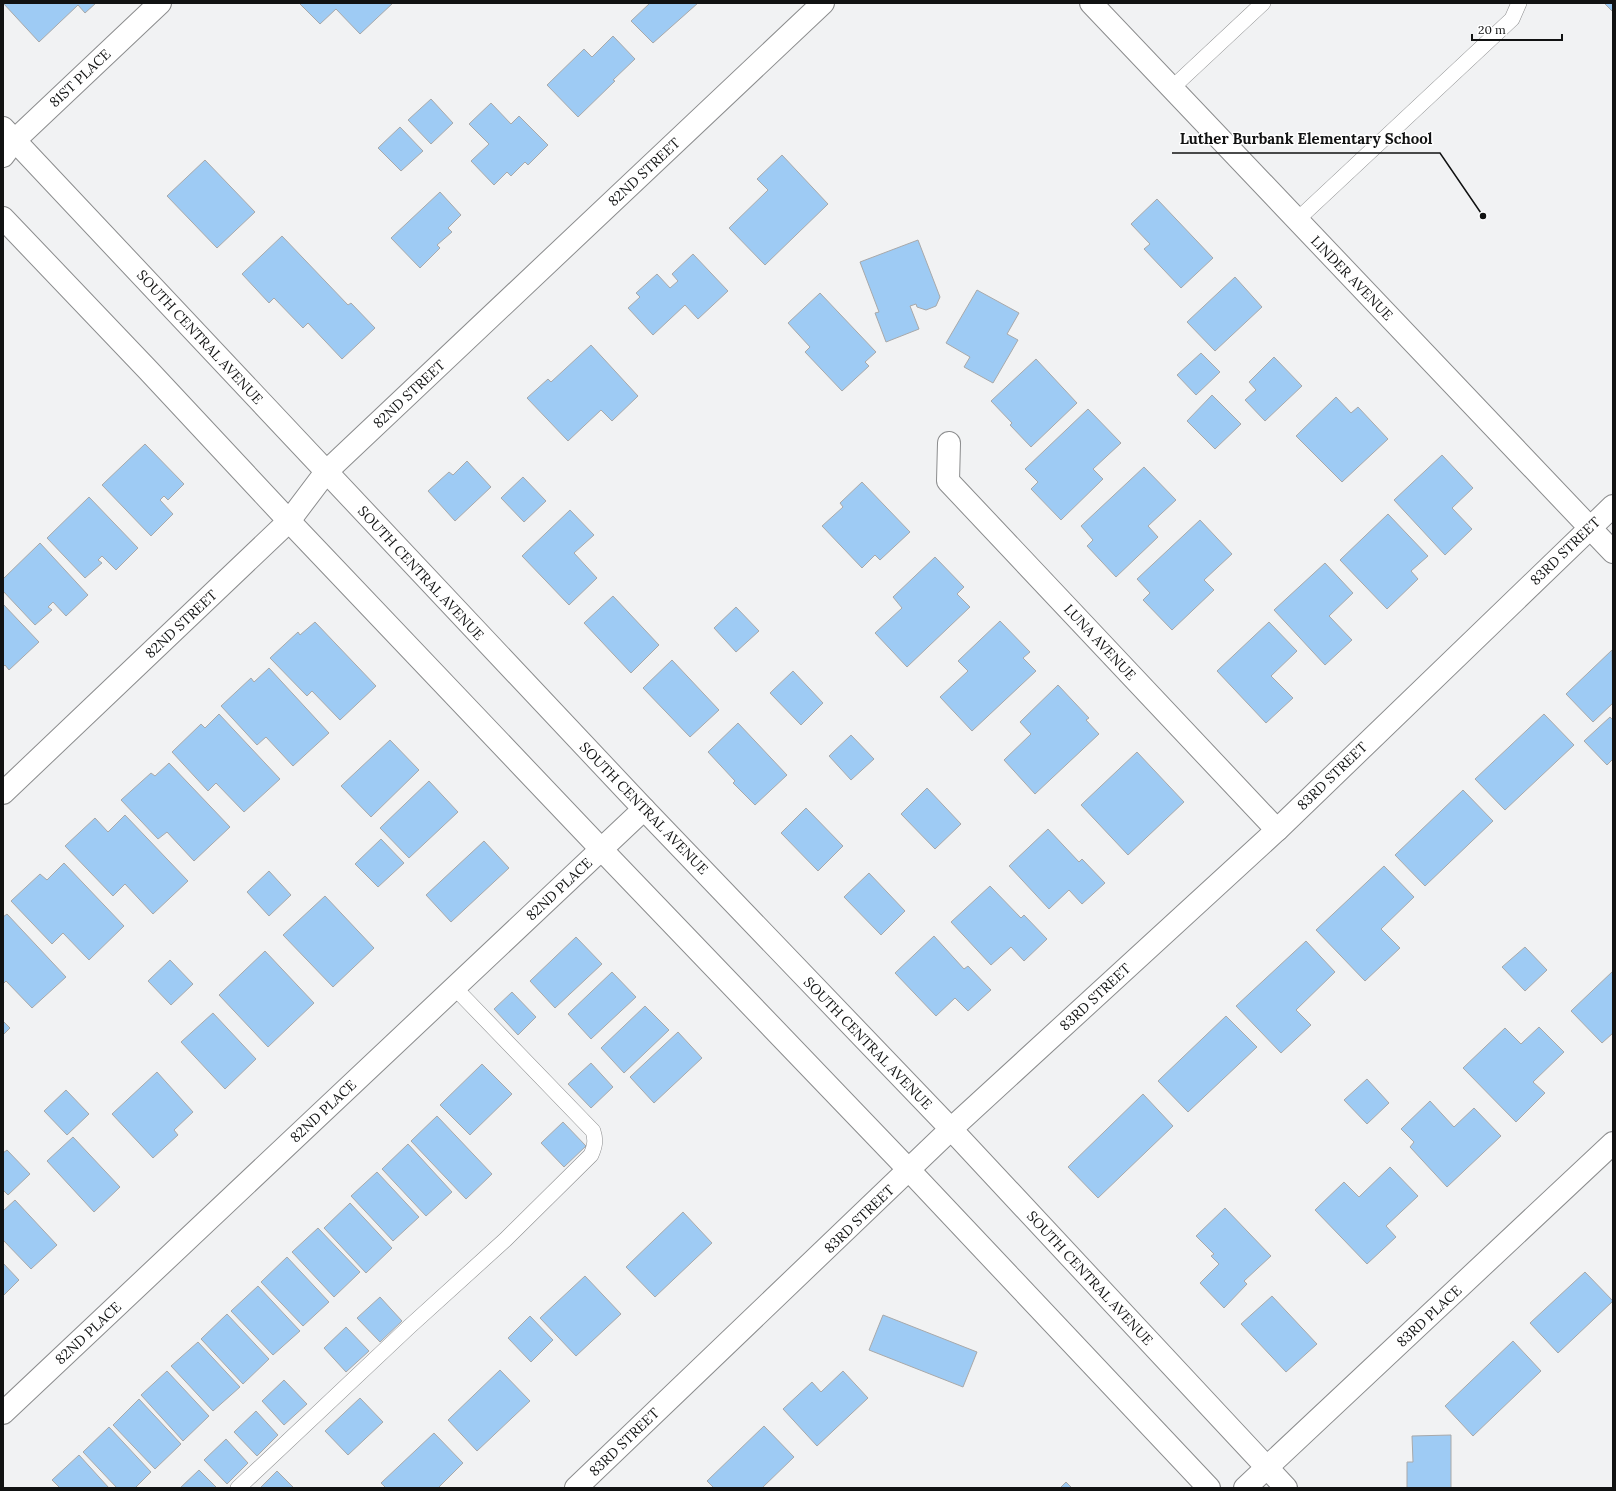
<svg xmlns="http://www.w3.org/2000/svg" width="1616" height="1491" viewBox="0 0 1616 1491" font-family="Lora,serif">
<rect width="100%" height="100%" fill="#f1f2f3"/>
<g fill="#9ecbf4" stroke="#a8a9aa">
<polygon points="3,3 96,3 85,13 78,5 39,42"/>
<polygon points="299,3 393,3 360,34 336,9 320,24"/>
<polygon points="650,3 698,3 653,43 631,21"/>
<polygon points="1604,3 1613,3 1613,12"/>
<polygon points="613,36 635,59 613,80 615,81 578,117 547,85 584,49 592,57"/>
<polygon points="431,99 453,123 431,144 408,120"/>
<polygon points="491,103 511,124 519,116 548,145 528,165 525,162 511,176 507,172 494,185 471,161 489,144 469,124"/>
<polygon points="400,127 423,151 401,171 378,148"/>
<polygon points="782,155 828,204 765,265 729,228 768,190 757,179"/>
<polygon points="205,160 255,212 217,248 167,196"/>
<polygon points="440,192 461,215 448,228 452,232 437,245 440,248 420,268 391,238"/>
<polygon points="1157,199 1213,258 1181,288 1144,249 1150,244 1131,224"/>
<polygon points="282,236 348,305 351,303 375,328 342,359 308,323 303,328 274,298 269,303 242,274"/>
<polygon points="918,240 940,297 936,306 926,310 917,307 916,304 910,306 919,329 886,342 875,313 879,312 860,262"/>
<polygon points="693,254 728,291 698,319 685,305 653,335 628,308 640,297 636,293 657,274 670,288 678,281 672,274"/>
<polygon points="1235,277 1262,307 1215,351 1187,322"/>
<polygon points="977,290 1019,313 1007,334 1018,340 993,383 964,367 970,357 946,343"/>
<polygon points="820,293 876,352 865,362 869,366 842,391 805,352 810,347 788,323"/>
<polygon points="591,345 638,396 612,421 601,410 568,441 527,398 548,379 551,382"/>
<polygon points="1201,353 1220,372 1196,395 1177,375"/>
<polygon points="1274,357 1302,386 1265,421 1245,400 1256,390 1249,382"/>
<polygon points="1036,359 1077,403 1031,447 1010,425 1012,423 991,401"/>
<polygon points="1212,395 1241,424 1215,449 1187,421"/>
<polygon points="1336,397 1351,413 1358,407 1388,439 1342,482 1296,436"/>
<polygon points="1088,409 1121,443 1093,469 1103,479 1061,520 1031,489 1038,482 1025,469"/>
<polygon points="145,444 184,484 168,500 164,496 160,500 173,514 151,536 102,485"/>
<polygon points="1442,455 1473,488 1452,508 1472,529 1445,555 1394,500"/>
<polygon points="467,461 491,487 455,521 428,491 449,472 453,475"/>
<polygon points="1144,467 1176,500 1148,526 1158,537 1116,577 1087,546 1093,540 1081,526"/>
<polygon points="523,477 546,501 524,522 501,498"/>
<polygon points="862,482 910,532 880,560 875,555 862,568 822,526 843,507 840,503"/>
<polygon points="89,497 138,548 116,570 102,556 98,560 102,563 85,578 47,538"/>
<polygon points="570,510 594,535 574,553 597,578 569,605 522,556"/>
<polygon points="1388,514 1428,556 1411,571 1418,579 1387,609 1340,560"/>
<polygon points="1200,520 1232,554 1204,580 1214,590 1172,630 1143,600 1150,593 1137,579"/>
<polygon points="40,543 88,595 66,616 53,602 48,607 52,610 35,625 3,591 3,579"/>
<polygon points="935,557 964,587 957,594 970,607 907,667 875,633 902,608 893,597"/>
<polygon points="1325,563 1353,593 1329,616 1352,640 1325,665 1274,610"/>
<polygon points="613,596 659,645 631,673 584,623"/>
<polygon points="3,604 39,642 9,670 5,665 3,667"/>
<polygon points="736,607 759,631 736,652 714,628"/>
<polygon points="1000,621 1030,652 1023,658 1036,671 972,731 940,697 968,671 958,661"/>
<polygon points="315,622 376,686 340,720 312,691 307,696 270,658 298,632 300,635"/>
<polygon points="1269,622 1297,651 1271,676 1293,698 1266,723 1217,671"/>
<polygon points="1612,650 1613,703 1593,722 1566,694"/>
<polygon points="672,660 719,710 690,737 643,688"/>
<polygon points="269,668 329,733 293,766 266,737 257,745 221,706 251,678 254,682"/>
<polygon points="793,671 823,703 801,725 770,693"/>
<polygon points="1058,685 1089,718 1086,720 1099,734 1035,794 1004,760 1031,734 1020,722"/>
<polygon points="219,714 280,779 244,812 216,783 208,791 172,752 201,724 205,728"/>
<polygon points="1544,714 1574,745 1505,810 1475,779"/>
<polygon points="1610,717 1613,720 1613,759 1607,765 1584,741"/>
<polygon points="738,723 787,775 755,805 733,783 735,781 708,752"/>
<polygon points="851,735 874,759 851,780 829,756"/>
<polygon points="390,740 419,770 371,817 341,786"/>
<polygon points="1137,752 1184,802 1128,855 1081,805"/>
<polygon points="169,763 230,827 194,861 167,832 158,839 121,800 151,773 155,776"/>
<polygon points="429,781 458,812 409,858 380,828"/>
<polygon points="927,788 961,824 935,849 901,814"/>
<polygon points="1463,790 1493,821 1425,886 1395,855"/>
<polygon points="806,808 843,846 818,871 781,833"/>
<polygon points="125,815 188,881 153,914 125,884 113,896 65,846 95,818 108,832"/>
<polygon points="1048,829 1079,862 1082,859 1105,883 1082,904 1069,890 1049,909 1009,866"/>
<polygon points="381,839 404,863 378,887 355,864"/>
<polygon points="484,841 509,868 451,922 426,895"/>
<polygon points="64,863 124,926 89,960 63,933 52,944 11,901 40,874 47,880"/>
<polygon points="1384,866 1414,897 1381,929 1400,948 1365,981 1316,930"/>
<polygon points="269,871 291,895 269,916 247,892"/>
<polygon points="869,873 905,911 881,935 844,897"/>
<polygon points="990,886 1021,918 1024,915 1047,939 1024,961 1011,947 991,965 951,922"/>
<polygon points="325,896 374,948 333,987 283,935"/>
<polygon points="7,914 66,977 32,1008 6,981 3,984 3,917"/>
<polygon points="934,936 964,969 968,966 991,990 968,1011 955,998 936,1016 895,973"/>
<polygon points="576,937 602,964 555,1008 530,981"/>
<polygon points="1306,941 1335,972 1296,1010 1311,1025 1281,1053 1236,1006"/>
<polygon points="1525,947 1547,970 1525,991 1502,967"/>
<polygon points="265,951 314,1003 268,1047 219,995"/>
<polygon points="170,960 193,984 171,1005 148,981"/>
<polygon points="1613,971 1613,1033 1602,1043 1571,1011"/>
<polygon points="612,972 636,997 591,1039 568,1014"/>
<polygon points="512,992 536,1017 518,1035 494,1009"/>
<polygon points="645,1006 669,1030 624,1073 601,1048"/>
<polygon points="213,1013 256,1059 225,1089 181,1042"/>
<polygon points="1226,1016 1257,1047 1188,1112 1158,1081"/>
<polygon points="3,1021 10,1028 3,1035"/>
<polygon points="1539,1027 1564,1052 1533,1082 1545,1093 1516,1122 1463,1068 1505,1028 1521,1044"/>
<polygon points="678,1032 702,1058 654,1103 630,1077"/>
<polygon points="591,1063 613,1087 591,1108 568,1084"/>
<polygon points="482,1064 512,1094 470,1135 440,1105"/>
<polygon points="157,1072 193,1112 174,1130 178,1135 153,1158 112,1114"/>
<polygon points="1367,1079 1389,1103 1367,1124 1344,1100"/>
<polygon points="66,1090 89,1114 67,1135 44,1111"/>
<polygon points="1143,1094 1173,1126 1098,1198 1068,1167"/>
<polygon points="1430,1101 1454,1127 1474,1108 1501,1136 1447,1187 1410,1147 1414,1142 1401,1129"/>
<polygon points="437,1116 492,1174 466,1199 411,1141"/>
<polygon points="563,1122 586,1146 564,1167 541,1143"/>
<polygon points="73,1137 120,1187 94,1212 47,1161"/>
<polygon points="408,1144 452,1192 426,1216 382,1169"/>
<polygon points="7,1150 30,1174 8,1195 3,1190 3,1153"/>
<polygon points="1390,1167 1418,1196 1386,1226 1396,1237 1367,1264 1315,1210 1344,1182 1359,1197"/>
<polygon points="377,1172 419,1217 393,1241 351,1196"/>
<polygon points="15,1200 57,1245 31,1269 3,1240 3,1211"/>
<polygon points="350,1203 392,1248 366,1273 324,1228"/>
<polygon points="1225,1208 1271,1256 1244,1281 1247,1284 1224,1308 1200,1283 1219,1264 1211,1256 1214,1254 1196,1236"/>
<polygon points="683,1212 712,1243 655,1297 626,1267"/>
<polygon points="318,1228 360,1272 334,1297 292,1252"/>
<polygon points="287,1257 329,1302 303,1326 261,1282"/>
<polygon points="3,1263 19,1280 3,1296"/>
<polygon points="1585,1272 1613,1301 1558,1353 1530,1323"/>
<polygon points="585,1276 621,1314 576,1356 540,1318"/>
<polygon points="258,1286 300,1331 273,1355 231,1311"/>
<polygon points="1272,1296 1317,1344 1286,1372 1241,1324"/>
<polygon points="380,1297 402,1321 380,1342 357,1318"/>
<polygon points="227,1314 269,1359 243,1384 201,1339"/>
<polygon points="883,1315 977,1352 963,1387 869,1350"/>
<polygon points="530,1316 553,1340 531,1362 508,1338"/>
<polygon points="346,1327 369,1351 346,1372 324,1348"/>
<polygon points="1513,1341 1541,1371 1473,1436 1445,1406"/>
<polygon points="198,1342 240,1387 213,1411 171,1366"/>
<polygon points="500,1370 530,1401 477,1451 448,1420"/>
<polygon points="167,1371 209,1416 183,1441 141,1395"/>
<polygon points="843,1371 868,1398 817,1446 783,1409 812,1382 821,1392"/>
<polygon points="284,1380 307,1404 284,1425 262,1401"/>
<polygon points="360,1398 383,1422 348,1455 325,1431"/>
<polygon points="139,1399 181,1444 155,1469 113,1425"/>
<polygon points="256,1411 278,1435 257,1456 234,1432"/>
<polygon points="764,1426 794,1457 762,1488 714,1488 707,1481"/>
<polygon points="109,1427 151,1472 135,1488 117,1488 83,1452"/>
<polygon points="434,1433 463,1463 438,1488 386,1488 381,1483"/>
<polygon points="1451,1435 1451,1488 1407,1488 1407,1462 1413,1462 1412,1436"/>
<polygon points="226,1439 248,1463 227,1484 204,1460"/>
<polygon points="79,1455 109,1488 60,1488 52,1480"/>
<polygon points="199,1470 217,1488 180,1488"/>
<polygon points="277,1471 294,1488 260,1488"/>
<polygon points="1066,1482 1072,1488 1060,1488"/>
</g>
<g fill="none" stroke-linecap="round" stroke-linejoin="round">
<g stroke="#8b8c8d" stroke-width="16">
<g id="service">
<polyline points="1172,88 1263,3"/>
<polyline points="1297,220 1512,19 1519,3"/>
<path d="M238,1488l171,-161 96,-87 86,-85c4,-9 5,-15 2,-24l-139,-144"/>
</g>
</g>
<g stroke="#8b8c8d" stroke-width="24">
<g id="minor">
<polyline points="1091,3 1613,552"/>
<polyline points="3,156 15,140 160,3"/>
<polyline points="949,443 948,481 1277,830"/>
<polyline points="3,793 289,521 326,472 823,3"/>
<polyline points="3,1413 644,809"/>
<polyline points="1245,1488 1613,1143"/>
</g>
</g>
<g stroke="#8b8c8d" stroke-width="24">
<g id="tertiary">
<polyline points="3,128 644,809 951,1129 1286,1488"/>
<polyline points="3,218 148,370 289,521 601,849 909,1170 1209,1488"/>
<polyline points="576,1488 951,1129 1277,830 1613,506"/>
</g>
</g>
<use href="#service" stroke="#fff" stroke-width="15"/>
<use href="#minor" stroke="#fff" stroke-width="22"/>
<use href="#tertiary" stroke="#fff" stroke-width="22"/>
</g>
<g text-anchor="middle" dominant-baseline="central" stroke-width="3" stroke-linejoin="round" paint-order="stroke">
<g font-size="14" fill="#111212" stroke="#fff">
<text transform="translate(80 78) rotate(-43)">81ST PLACE</text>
<text transform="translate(644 172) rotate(-43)">82ND STREET</text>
<text transform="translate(1352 278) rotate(46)">LINDER AVENUE</text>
<text transform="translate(200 337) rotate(47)">SOUTH CENTRAL AVENUE</text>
<text transform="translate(409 394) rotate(-43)">82ND STREET</text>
<text transform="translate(1565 551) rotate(-44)">83RD STREET</text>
<text transform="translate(421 573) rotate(47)">SOUTH CENTRAL AVENUE</text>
<text transform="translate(181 624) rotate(-43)">82ND STREET</text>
<text transform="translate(1100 642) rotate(47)">LUNA AVENUE</text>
<text transform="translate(1332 776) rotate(-44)">83RD STREET</text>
<text transform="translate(644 808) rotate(46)">SOUTH CENTRAL AVENUE</text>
<text transform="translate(559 889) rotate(-43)">82ND PLACE</text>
<text transform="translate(1095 997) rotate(-43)">83RD STREET</text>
<text transform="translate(868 1043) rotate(46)">SOUTH CENTRAL AVENUE</text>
<text transform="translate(323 1111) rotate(-43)">82ND PLACE</text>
<text transform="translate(859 1219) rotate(-44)">83RD STREET</text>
<text transform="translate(1090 1278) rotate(47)">SOUTH CENTRAL AVENUE</text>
<text transform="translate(1429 1316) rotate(-43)">83RD PLACE</text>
<text transform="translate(88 1333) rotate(-43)">82ND PLACE</text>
<text transform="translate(624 1442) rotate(-44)">83RD STREET</text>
</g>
</g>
<path fill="none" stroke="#111212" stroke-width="1.5" d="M1483 216L1440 153H1172"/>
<circle fill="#111212" stroke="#fff" stroke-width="1.5" cx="1483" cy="216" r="4"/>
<g font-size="15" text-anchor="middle" font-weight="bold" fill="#111212" stroke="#fff" stroke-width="3" stroke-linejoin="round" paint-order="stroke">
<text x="1306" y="144">Luther Burbank Elementary School</text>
</g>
<rect width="1616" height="1491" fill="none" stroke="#111212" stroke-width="8"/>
<path d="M1472 34v6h90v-6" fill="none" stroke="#111212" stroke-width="2"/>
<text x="1478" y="34" font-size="12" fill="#111212" stroke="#ffffff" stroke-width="3" paint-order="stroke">20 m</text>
</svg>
